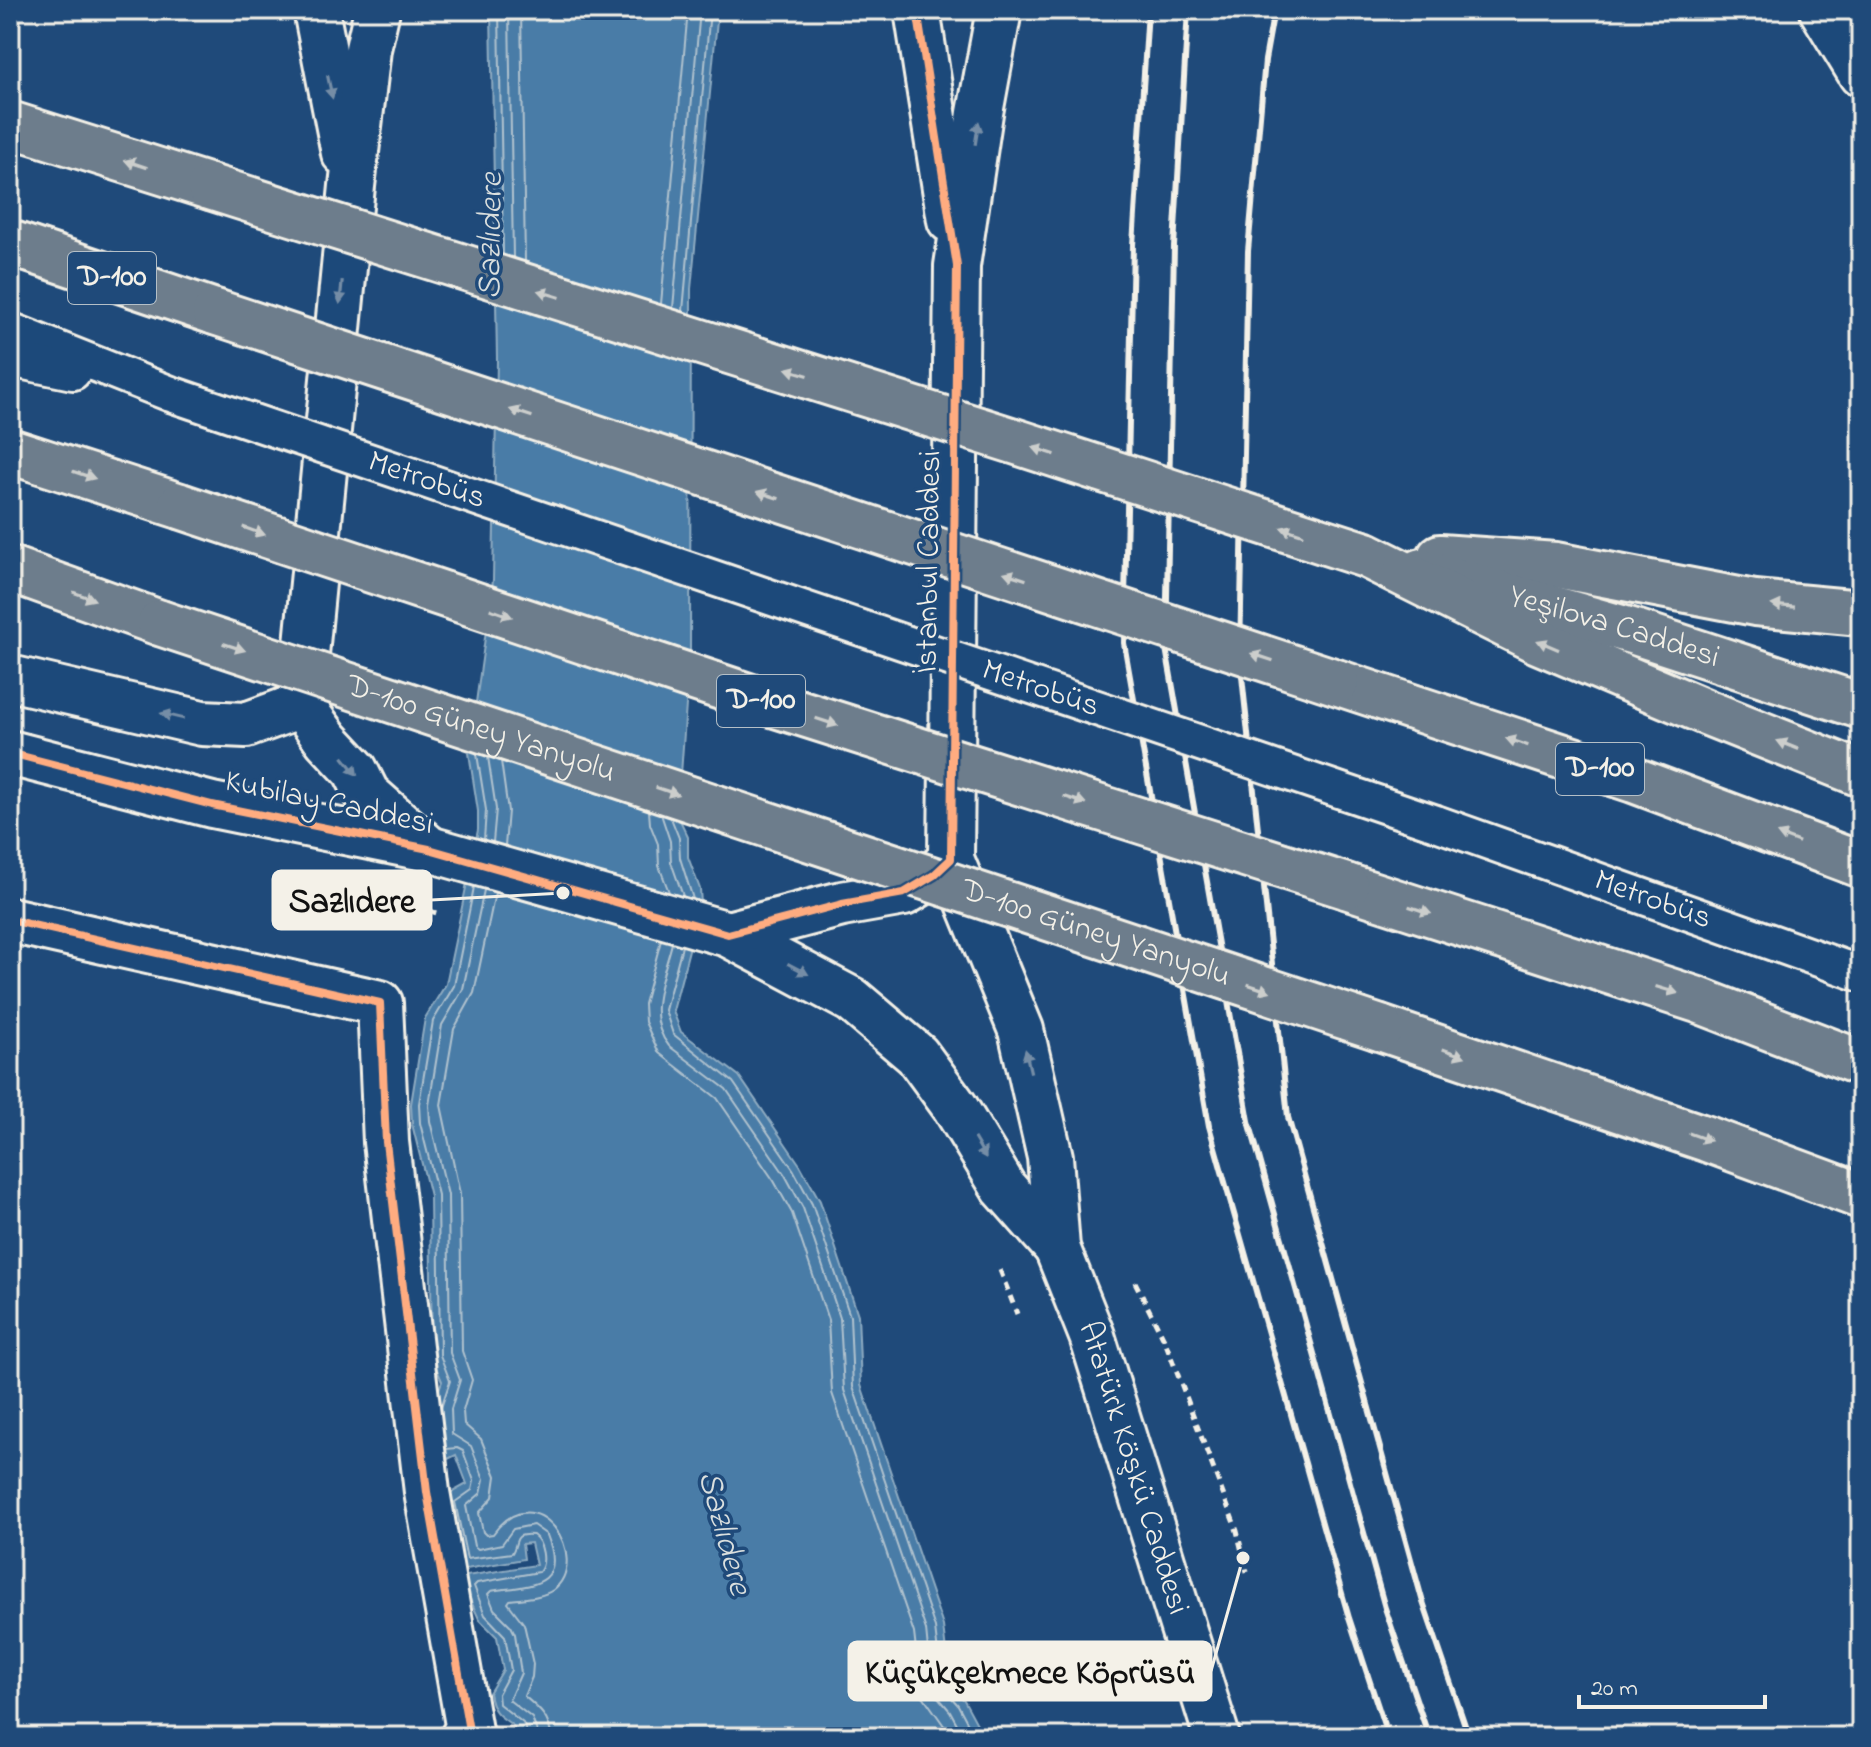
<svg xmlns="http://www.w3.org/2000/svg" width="1871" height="1747" viewBox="0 0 1871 1747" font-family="'Indie Flower',sans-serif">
<rect width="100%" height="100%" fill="#1f4a7a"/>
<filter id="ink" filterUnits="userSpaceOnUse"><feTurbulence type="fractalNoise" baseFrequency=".0125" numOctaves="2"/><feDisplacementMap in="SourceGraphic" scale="16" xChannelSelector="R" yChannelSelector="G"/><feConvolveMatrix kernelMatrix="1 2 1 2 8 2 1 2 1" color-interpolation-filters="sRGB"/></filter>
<g filter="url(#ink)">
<path fill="#4a7ca7" stroke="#8eabc1" stroke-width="2" d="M491,10h227l-27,279 -1,360 -12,167 10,21v20l12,32 1,15 -28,107 8,21 58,44 61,89 20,36 38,114 3,70 82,241 7,60 14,14 20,37h-462c-12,-22 -28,-13 -33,-44l14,-23 -6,-33 -18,-18 -19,-42 76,-12 -5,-22 -9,1 2,15 -64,11 -15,-74 22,-12 -11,-29 -16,8 -7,-56 9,-26 -10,-23 -2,-162 -18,-72 -1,-20 14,-86 21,-34 32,-154v-19l-9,-58 24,-173 4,-221z"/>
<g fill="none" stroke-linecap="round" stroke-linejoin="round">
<g stroke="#b0c2ce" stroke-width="2">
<polyline points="499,10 503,254"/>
<polyline points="509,10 513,258"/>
<polyline points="521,10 525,261"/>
<polyline points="661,304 688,10"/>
<polyline points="673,308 700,10"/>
<polyline points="683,311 710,10"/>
<polyline points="477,754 486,810 484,840"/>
<polyline points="488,757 496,809 493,842"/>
<polyline points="501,761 508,811 505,846"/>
<polyline points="649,811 650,824 658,844 659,866 669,892"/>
<polyline points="661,814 670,841 671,862 683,896"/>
<polyline points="671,818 679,838 680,858 693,899"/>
<path d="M484,890l-21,99 -21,36 -13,80 1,16 18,74 2,158 10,27 -9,29 1,25 19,12 13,33 -3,14 -15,13 8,40 4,3 24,-5 11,-15 20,-4 14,10c21,53 -16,50 -56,56l-3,3 6,15 17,17 4,8 6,39 -12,27 23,18 7,19"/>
<path d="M495,893l-21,100 -20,36 -13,76 19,89 2,157 10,29 -9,31 1,13 17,15 15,37 -3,21 -14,16 4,19 3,3 7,-1c44,-62 100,26 60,56 -12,8 -29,8 -43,10l-2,3 16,21 9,40 -1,13 -8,19c14,12 26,21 27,41"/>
<polyline points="661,940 644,1004 645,1022 659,1053 717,1098 774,1181 792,1213 828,1320 832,1393 914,1633 921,1693 952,1737"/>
<path d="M672,943c-8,33 -28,73 -3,103l57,43 59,86 18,33 37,110 4,72 82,240 6,60 18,21 14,26"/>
<polyline points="682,946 665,1010 673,1034 733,1082 793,1169 812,1204 850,1316 853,1387 935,1628 942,1687 958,1705 975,1737"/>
<polyline points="441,1408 450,1381 440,1355 438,1195 420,1123 419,1104 433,1021 454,986 474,887"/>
<path d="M446,1449l11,-1 6,3 11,30 -2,9 -17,12 12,57 45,-6c7,-11 0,-20 21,-18 10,7 14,28 6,37l-62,11 -3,3 11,29 20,21 6,34 -13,24 1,10 24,19 5,14"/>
</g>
<g stroke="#f4f1e8" stroke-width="40">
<g id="lane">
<polyline points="10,330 171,394"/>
<polyline points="10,359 73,372"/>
<path id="s1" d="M1436,823l425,151"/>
</g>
</g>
<g stroke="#f4f1e8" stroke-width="50">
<polyline id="street" points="10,920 380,1003 386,1142 427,1492 470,1736 463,1737"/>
</g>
<g stroke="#f4f1e8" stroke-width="50">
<g id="secondary">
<polyline points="316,10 344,153"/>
<polyline points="377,10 368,49 352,186 301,705 327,740 355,770 367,794 427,847"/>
<polyline points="917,10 950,220"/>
<path id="s2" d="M999,10l-19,103 -23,153 -6,593 70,171 29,127 7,91 35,88 125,401"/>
<polyline points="1822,10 1861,74"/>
<polyline points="10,678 202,723 246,725 301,705"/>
<polyline points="10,753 212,805 429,849 728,934 852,1000 917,1055 955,1107 1004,1188 1057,1248"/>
<polyline points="728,934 842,904 904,893 934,875 951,859"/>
</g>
</g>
<g stroke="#f4f1e8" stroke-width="50">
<g id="primary">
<polyline points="10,124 210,187"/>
<polyline points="1440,557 1556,565 1755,603 1861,613"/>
<polyline points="10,569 160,623"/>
<path id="s3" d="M1422,571l213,61 226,74"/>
<polyline points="1380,1028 1707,1139 1861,1196"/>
</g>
</g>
<g stroke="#f4f1e8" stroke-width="50">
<g id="highway">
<polyline points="10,243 215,312"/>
<polyline points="10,451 180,506"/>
<polyline points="1366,555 1538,641 1708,713 1861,774"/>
<polyline points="1336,682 1634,780 1861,865"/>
<polyline points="1346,886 1698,1000 1861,1063"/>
</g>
</g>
<g stroke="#f4f1e8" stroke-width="5" stroke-dasharray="8 6" stroke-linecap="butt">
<polyline points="415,907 437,913"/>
<polyline points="1000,1270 1017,1314"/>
<polyline points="1135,1282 1165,1341 1237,1531 1247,1572"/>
</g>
<use href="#lane" stroke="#1f4a7a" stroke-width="34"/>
<use href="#street" stroke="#1f4a7a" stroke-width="44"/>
<use href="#secondary" stroke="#1f4a7a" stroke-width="44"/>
<use href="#primary" stroke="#6d7d8c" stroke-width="44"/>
<use href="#highway" stroke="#6d7d8c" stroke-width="44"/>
<g stroke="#f4f1e8" stroke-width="6">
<polyline points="1148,10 1133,245 1124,643 1209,1126 1349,1618 1388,1737"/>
<polyline points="1188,10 1174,246 1166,648 1249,1121 1385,1608 1429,1737"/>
<polyline points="1274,10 1265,60 1248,251 1240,657 1288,1117 1422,1599 1469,1737"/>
</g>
<g stroke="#f4f1e8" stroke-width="40" stroke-linecap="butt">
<g id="lane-bridge">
<path id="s4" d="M171,394l1265,429"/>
</g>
</g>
<g stroke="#f4f1e8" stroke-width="50" stroke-linecap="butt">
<g id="primary-bridge">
<polyline points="210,187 1014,441 1366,555"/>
<path id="s5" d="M160,623l1220,405"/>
</g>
</g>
<g stroke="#f4f1e8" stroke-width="50" stroke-linecap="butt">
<g id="highway-bridge">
<polyline points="215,312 1336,682"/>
<polyline points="180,506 757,699 1346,886"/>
</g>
</g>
<use href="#lane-bridge" stroke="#1f4a7a" stroke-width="34"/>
<use href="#primary-bridge" stroke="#6d7d8c" stroke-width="44"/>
<use href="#highway-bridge" stroke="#6d7d8c" stroke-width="44"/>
<g stroke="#1f4a7a" stroke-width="13">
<g id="cycleway">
<polyline points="10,753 212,805 429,849 728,934 842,904 904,893 934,875 951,859 957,266 917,10"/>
<polyline points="10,920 380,1003 386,1142 427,1492 470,1736 463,1737"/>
</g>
</g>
<use href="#cycleway" stroke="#ffac80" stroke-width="8"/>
</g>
<defs><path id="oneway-solid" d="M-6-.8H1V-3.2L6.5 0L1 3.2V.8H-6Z" transform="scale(2)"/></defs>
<g fill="#748da6">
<use href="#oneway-solid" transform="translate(330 87) rotate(78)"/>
<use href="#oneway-solid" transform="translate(977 133) rotate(-81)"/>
<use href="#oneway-solid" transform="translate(341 292) rotate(96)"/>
<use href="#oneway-solid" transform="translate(172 716) rotate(-167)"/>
<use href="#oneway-solid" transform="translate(350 766) rotate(51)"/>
<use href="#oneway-solid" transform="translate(798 969) rotate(28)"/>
<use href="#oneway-solid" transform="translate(1028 1061) rotate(-103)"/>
<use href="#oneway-solid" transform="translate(980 1148) rotate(59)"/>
</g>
<g fill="#cccecc">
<use href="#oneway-solid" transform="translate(136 164) rotate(-162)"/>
<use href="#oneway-solid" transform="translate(549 294) rotate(-163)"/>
<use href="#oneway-solid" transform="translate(797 372) rotate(-163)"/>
<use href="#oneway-solid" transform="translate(521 413) rotate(-162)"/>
<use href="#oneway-solid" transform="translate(1044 451) rotate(-162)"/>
<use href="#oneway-solid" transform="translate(84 475) rotate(18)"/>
<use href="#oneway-solid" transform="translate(768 495) rotate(-162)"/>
<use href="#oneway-solid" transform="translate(254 531) rotate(19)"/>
<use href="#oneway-solid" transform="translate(1292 531) rotate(-162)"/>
<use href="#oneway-solid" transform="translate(1015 576) rotate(-162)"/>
<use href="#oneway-solid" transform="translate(84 596) rotate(20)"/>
<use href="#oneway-solid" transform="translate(1783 606) rotate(-175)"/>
<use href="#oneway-solid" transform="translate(501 613) rotate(19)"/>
<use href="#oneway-solid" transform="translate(1548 645) rotate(-157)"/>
<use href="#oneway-solid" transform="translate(234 647) rotate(18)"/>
<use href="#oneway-solid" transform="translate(1262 657) rotate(-162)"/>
<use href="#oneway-solid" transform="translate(827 722) rotate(18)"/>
<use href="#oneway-solid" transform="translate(1517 742) rotate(-162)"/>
<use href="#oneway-solid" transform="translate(1788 745) rotate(-158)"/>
<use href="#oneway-solid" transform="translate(667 791) rotate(18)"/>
<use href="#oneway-solid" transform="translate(1075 800) rotate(18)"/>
<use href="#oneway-solid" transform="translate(1788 838) rotate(-159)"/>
<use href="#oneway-solid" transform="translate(1420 910) rotate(18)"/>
<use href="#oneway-solid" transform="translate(1259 988) rotate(18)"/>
<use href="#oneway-solid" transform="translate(1667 990) rotate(17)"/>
<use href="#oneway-solid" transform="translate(1454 1053) rotate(19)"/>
<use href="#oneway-solid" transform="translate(1700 1137) rotate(19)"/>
</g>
</g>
<g text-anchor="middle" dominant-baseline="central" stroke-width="7" stroke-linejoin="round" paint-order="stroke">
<g fill="#1f4a7a" stroke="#b4bfc7" stroke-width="2">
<rect x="68" y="252" width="88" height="52" rx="6"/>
<rect x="717" y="675" width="88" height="52" rx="6"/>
<rect x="1556" y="743" width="88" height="52" rx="6"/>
</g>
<g font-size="30" font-weight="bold" fill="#f4f1e8">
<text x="112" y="278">D-100</text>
<text x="761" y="701">D-100</text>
<text x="1600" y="769">D-100</text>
</g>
<g font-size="32" fill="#f4f1e8" stroke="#1f4a7a">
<text stroke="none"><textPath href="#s4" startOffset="270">Metrobüs</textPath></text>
<text transform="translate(930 562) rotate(-89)">İstanbul Caddesi</text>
<text stroke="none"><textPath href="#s3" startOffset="200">Yeşilova Caddesi</textPath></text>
<text stroke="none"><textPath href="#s4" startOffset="918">Metrobüs</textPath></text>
<text stroke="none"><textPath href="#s5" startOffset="338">D-100 Güney Yanyolu</textPath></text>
<text transform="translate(329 804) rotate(12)">Kubilay Caddesi</text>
<text stroke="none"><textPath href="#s1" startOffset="230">Metrobüs</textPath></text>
<text stroke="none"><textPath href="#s5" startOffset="986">D-100 Güney Yanyolu</textPath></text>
<text stroke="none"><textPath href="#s2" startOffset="1492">Atatürk Köşkü Caddesi</textPath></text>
</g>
<g font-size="34" font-style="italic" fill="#dadfde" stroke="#1f4a7a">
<text transform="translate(492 236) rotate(-89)">Sazlıdere</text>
<text transform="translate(723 1533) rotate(75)">Sazlıdere</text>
</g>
</g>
<path fill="none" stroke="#f4f1e8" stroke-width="3" d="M563 893L431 900M1243 1558L1211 1671"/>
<g fill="#f4f1e8" stroke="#1f4a7a" stroke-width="3">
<circle cx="563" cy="893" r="8"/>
<circle cx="1243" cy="1558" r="8"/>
</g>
<g fill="#f4f1e8" stroke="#f4f1e8" stroke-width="3">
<rect x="273" y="871" width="158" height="58" rx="8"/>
<rect x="849" y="1642" width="362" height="58" rx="8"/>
</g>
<g font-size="34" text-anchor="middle" font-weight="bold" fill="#111">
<text x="352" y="912">Sazlıdere</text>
<text x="1030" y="1683">Küçükçekmece Köprüsü</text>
</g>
<rect width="1871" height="1747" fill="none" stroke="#1f4a7a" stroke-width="40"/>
<rect x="20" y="20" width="1831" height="1707" fill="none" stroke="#f4f1e8" stroke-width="3" filter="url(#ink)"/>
<path d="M1579 1695v12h186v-12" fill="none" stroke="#f4f1e8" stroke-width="4"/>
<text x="1591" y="1695" font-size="24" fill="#f4f1e8" stroke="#1f4a7a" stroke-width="6" paint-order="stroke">20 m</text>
</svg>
